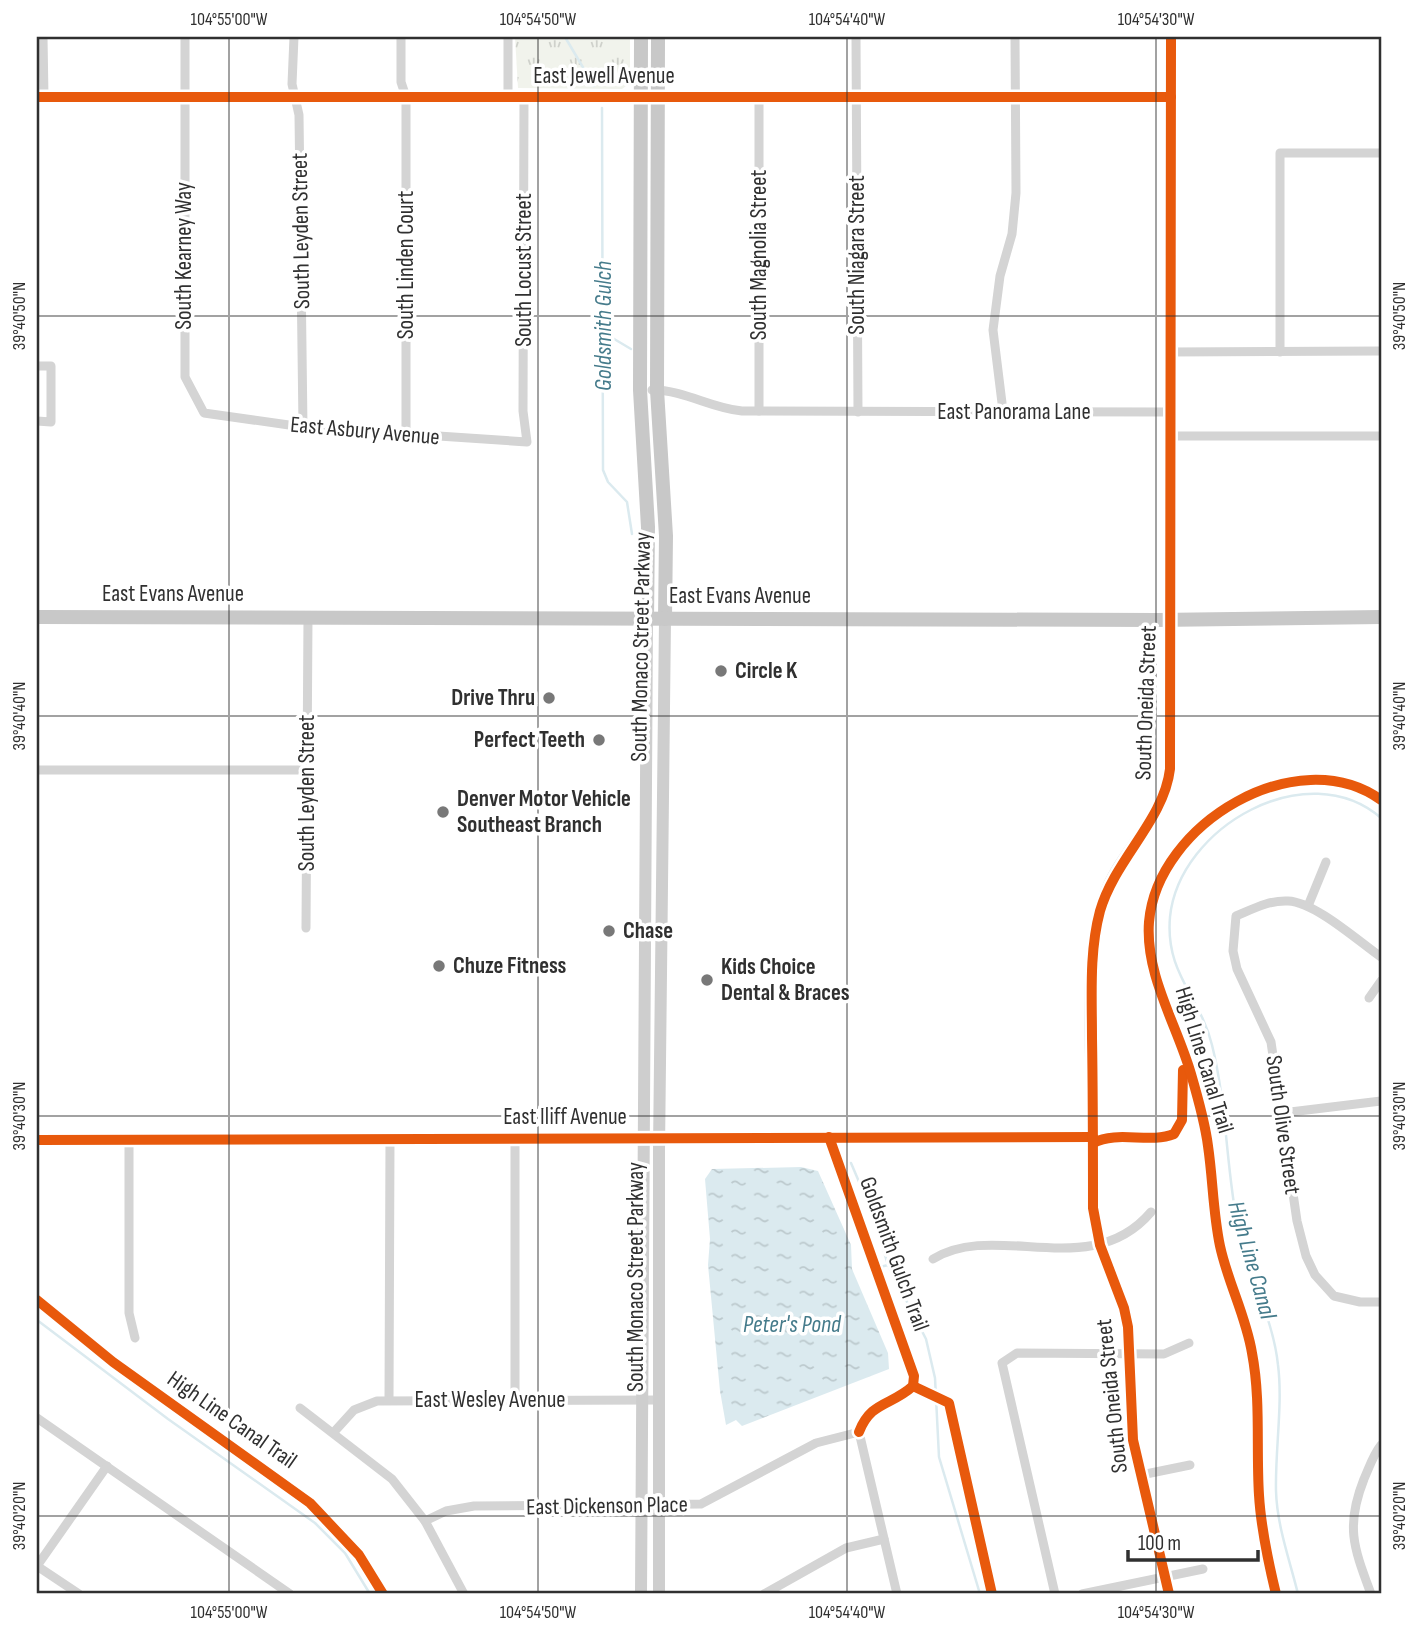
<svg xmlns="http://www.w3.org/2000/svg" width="1418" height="1631" viewBox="0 0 1418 1631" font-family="'Sofia Sans Condensed',sans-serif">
<defs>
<pattern id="park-tufts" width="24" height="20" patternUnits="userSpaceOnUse" patternTransform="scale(1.75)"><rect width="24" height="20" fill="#f1f3ec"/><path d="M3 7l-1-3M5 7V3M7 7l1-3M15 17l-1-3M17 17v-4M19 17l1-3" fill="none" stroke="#cfd1cb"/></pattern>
<pattern id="water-ripples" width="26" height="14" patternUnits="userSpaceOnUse" patternTransform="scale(1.75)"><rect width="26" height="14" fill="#dbeaef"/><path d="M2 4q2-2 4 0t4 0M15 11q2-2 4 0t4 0" fill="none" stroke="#bcc9cd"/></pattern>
</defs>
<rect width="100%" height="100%" fill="#fff"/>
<polygon fill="url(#park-tufts)" points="515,37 630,37 630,83 622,89 518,88"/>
<polygon fill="url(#water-ripples)" points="801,1167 818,1171 851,1245 852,1269 888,1353 889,1369 742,1426 736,1420 726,1425 720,1391 708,1265 710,1239 705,1179 712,1169"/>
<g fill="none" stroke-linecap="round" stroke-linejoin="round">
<g stroke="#dbeaef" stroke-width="2.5">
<polyline points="565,37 594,86"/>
<polyline points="602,108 603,470 608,482 627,502 632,534"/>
<polyline points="604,333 631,349"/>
<polyline points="851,1163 871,1210 888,1265 926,1339 935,1378 939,1457 980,1594"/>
<polyline points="880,1267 888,1265"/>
<polyline points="37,1320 168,1419 315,1523 345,1553 370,1594"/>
<path d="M1298,1594c-8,-33 -21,-68 -22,-103 -1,-41 7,-87 2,-126 -5,-48 -30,-90 -40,-137 -12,-60 -11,-123 -26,-183 -12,-49 -47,-71 -42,-128 9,-90 137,-163 211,-99"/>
</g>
<g stroke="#d4d4d4" stroke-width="9">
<polyline points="43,37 44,97"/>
<polyline points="185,37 185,377 204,413 303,427 527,442 523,411 524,96"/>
<polyline points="294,37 292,84 299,115 303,427"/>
<polyline points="401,37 401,82 406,97 406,434"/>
<polyline points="856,37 858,412"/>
<polyline points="508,96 508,37"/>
<polyline points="1170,352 1381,351"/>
<polyline points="1280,352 1280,153 1381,153"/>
<polyline points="37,366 51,366 51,422 37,421"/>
<path d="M652,390c33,0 58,18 90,21l428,1"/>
<polyline points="759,411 759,98"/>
<polyline points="1003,411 993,330 1000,276 1012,234 1016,193 1015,37"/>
<polyline points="1170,436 1381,436"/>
<polyline points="37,770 307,770"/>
<polyline points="1308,906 1326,862"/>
<polyline points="306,928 308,617"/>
<path d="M1381,957c-23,-16 -66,-55 -93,-56 -19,-1 -35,8 -52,15l-3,35 4,18 34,73 26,179 9,35 9,19 19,21 26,6h21"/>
<polyline points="1369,998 1381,981"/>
<polyline points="1282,1113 1381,1101"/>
<polyline points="1093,1137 1096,1227 1128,1327 1133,1440 1169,1594"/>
<polyline points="129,1139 129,1313 135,1338"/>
<path d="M933,1259c63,-39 158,24 218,-47"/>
<polyline points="389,1400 390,1139"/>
<polyline points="515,1400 515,1139"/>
<polyline points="300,1408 392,1479 425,1521 464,1594"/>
<polyline points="37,1418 290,1594"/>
<polyline points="334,1432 354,1410 377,1401 659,1400"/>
<polyline points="1141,1475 1190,1465"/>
<polyline points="425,1521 446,1511 474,1506 701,1504 816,1443 859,1432 897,1594"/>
<polyline points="37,1566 107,1466"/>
<polyline points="37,1566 79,1594"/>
<polyline points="764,1594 846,1548 884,1539"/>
<polyline points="1055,1594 1002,1363 1017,1353 1164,1354 1189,1343"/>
<polyline points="1082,1594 1203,1569"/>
<path d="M1371,1594c-17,-46 -26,-67 -7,-115 5,-11 9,-24 17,-34"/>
</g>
<g stroke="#cecece" stroke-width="12">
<polyline points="37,97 1171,97"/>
<path d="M37,1140l1056,-3c0,-71 -11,-174 11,-240 16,-46 60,-78 66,-128l1,-732"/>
<polyline points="641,1594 647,619"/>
<polyline points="659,1594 659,1151 665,619"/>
</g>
<g stroke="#c8c8c8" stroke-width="14">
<polyline points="641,37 640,390 648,527 647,619"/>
<polyline points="658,37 657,390 666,536 665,619"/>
<polyline points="37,617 1157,620 1381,617"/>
</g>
<g stroke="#fff" stroke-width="15">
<g id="cycleway">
<polyline points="37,97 1171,97"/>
<path d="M829,1137l85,239 -1,10c-22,20 -42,15 -54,46"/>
<polyline points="37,1140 1093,1137"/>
<path d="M1093,1143c25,-13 56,1 81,-9l8,-14 1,-50"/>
<polyline points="37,1300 113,1362 310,1503 359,1555 383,1594"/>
<polyline points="913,1386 949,1403 992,1594"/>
<path d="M1169,1594l-36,-154 -5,-113 -4,-19 -24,-63 -7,-37c0,-57 0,-113 -1,-170 0,-42 -3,-86 8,-127 15,-52 64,-91 70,-142l1,-732"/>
<path d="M1276,1594c-8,-33 -15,-65 -17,-99 -3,-47 2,-95 -7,-142 -6,-37 -24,-70 -32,-107 -7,-33 -7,-66 -12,-100 -3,-24 -10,-48 -17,-72 -14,-49 -46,-99 -42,-152 8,-98 148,-182 232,-122"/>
</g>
</g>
<use href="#cycleway" stroke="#e8590c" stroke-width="10"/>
</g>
<path fill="none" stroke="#303030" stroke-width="2" stroke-opacity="0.45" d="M229,37v1557M538,37v1557M847,37v1557M1156,37v1557M37,316h1344M37,716h1344M37,1116h1344M37,1516h1344"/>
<g fill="#787878" stroke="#fff" stroke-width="2.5">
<circle cx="721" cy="671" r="7"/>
<circle cx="549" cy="698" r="7"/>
<circle cx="599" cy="740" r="7"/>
<circle cx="443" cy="812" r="7"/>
<circle cx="609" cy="931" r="7"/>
<circle cx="439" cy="966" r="7"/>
<circle cx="707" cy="980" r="7"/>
</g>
<g text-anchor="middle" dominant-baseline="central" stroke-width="7" stroke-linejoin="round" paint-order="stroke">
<g font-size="23" fill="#303030" stroke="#fff">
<text x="604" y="76">East Jewell Avenue</text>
<text transform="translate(301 231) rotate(-91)">South Leyden Street</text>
<text transform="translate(759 255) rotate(-90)">South Magnolia Street</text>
<text transform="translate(857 255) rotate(-90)">South Niagara Street</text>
<text transform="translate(184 256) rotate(-90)">South Kearney Way</text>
<text transform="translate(406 265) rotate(-90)">South Linden Court</text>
<text transform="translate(524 270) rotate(-90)">South Locust Street</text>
<text x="1014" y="412">East Panorama Lane</text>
<text transform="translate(365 431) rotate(5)">East Asbury Avenue</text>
<text x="173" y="594">East Evans Avenue</text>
<text x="740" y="596">East Evans Avenue</text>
<text transform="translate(641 647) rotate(-89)">South Monaco Street Parkway</text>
<text transform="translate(1146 703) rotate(-88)">South Oneida Street</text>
<text transform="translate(307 793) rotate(-90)">South Leyden Street</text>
<text transform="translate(1204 1060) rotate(73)">High Line Canal Trail</text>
<text x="565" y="1117">East Iliff Avenue</text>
<text transform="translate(1283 1125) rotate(82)">South Olive Street</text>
<text transform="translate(894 1254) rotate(70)">Goldsmith Gulch Trail</text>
<text transform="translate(636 1277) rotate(-90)">South Monaco Street Parkway</text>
<text transform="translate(1112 1396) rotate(-96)">South Oneida Street</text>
<text x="490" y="1400">East Wesley Avenue</text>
<text transform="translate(232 1420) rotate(35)">High Line Canal Trail</text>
<text transform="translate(607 1506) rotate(-1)">East Dickenson Place</text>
</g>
<g font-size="23" font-weight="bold" fill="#303030" stroke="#fff" text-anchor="start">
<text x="735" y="671">Circle K</text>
<text x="535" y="698" text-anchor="end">Drive Thru</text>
<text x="585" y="740" text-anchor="end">Perfect Teeth</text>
<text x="457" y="799">Denver Motor Vehicle<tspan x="457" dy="26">Southeast Branch</tspan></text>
<text x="623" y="931">Chase</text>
<text x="453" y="966">Chuze Fitness</text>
<text x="721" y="967">Kids Choice<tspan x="721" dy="26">Dental &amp; Braces</tspan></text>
</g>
<g font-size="24" font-style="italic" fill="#457b8b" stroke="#fff">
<text transform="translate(603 326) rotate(-90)">Goldsmith Gulch</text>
<text transform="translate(1252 1260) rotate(74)">High Line Canal</text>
<text x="792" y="1324">Peter's Pond</text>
</g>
</g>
<rect width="1418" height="1631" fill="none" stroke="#ffffff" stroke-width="77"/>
<path d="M1128 1550v10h130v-10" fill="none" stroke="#303030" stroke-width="3.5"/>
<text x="1138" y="1550" font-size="21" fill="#303030" stroke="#ffffff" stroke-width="5" paint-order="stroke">100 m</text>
<rect x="38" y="38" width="1342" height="1554" fill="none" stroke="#303030" stroke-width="2.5"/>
<g font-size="18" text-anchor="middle" fill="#303030">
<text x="229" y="25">104°55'00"W</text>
<text x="538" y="25">104°54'50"W</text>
<text x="847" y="25">104°54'40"W</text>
<text x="1156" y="25">104°54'30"W</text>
<text transform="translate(19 316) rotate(-90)" y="6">39°40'50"N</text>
<text transform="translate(1399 316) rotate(-90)" y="6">39°40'50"N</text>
<text transform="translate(19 716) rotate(-90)" y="6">39°40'40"N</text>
<text transform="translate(1399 716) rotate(-90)" y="6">39°40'40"N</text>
<text transform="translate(19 1116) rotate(-90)" y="6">39°40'30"N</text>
<text transform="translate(1399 1116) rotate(-90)" y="6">39°40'30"N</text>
<text transform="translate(19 1516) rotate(-90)" y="6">39°40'20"N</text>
<text transform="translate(1399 1516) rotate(-90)" y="6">39°40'20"N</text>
<text x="229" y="1618">104°55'00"W</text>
<text x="538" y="1618">104°54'50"W</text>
<text x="847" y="1618">104°54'40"W</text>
<text x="1156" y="1618">104°54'30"W</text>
</g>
</svg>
